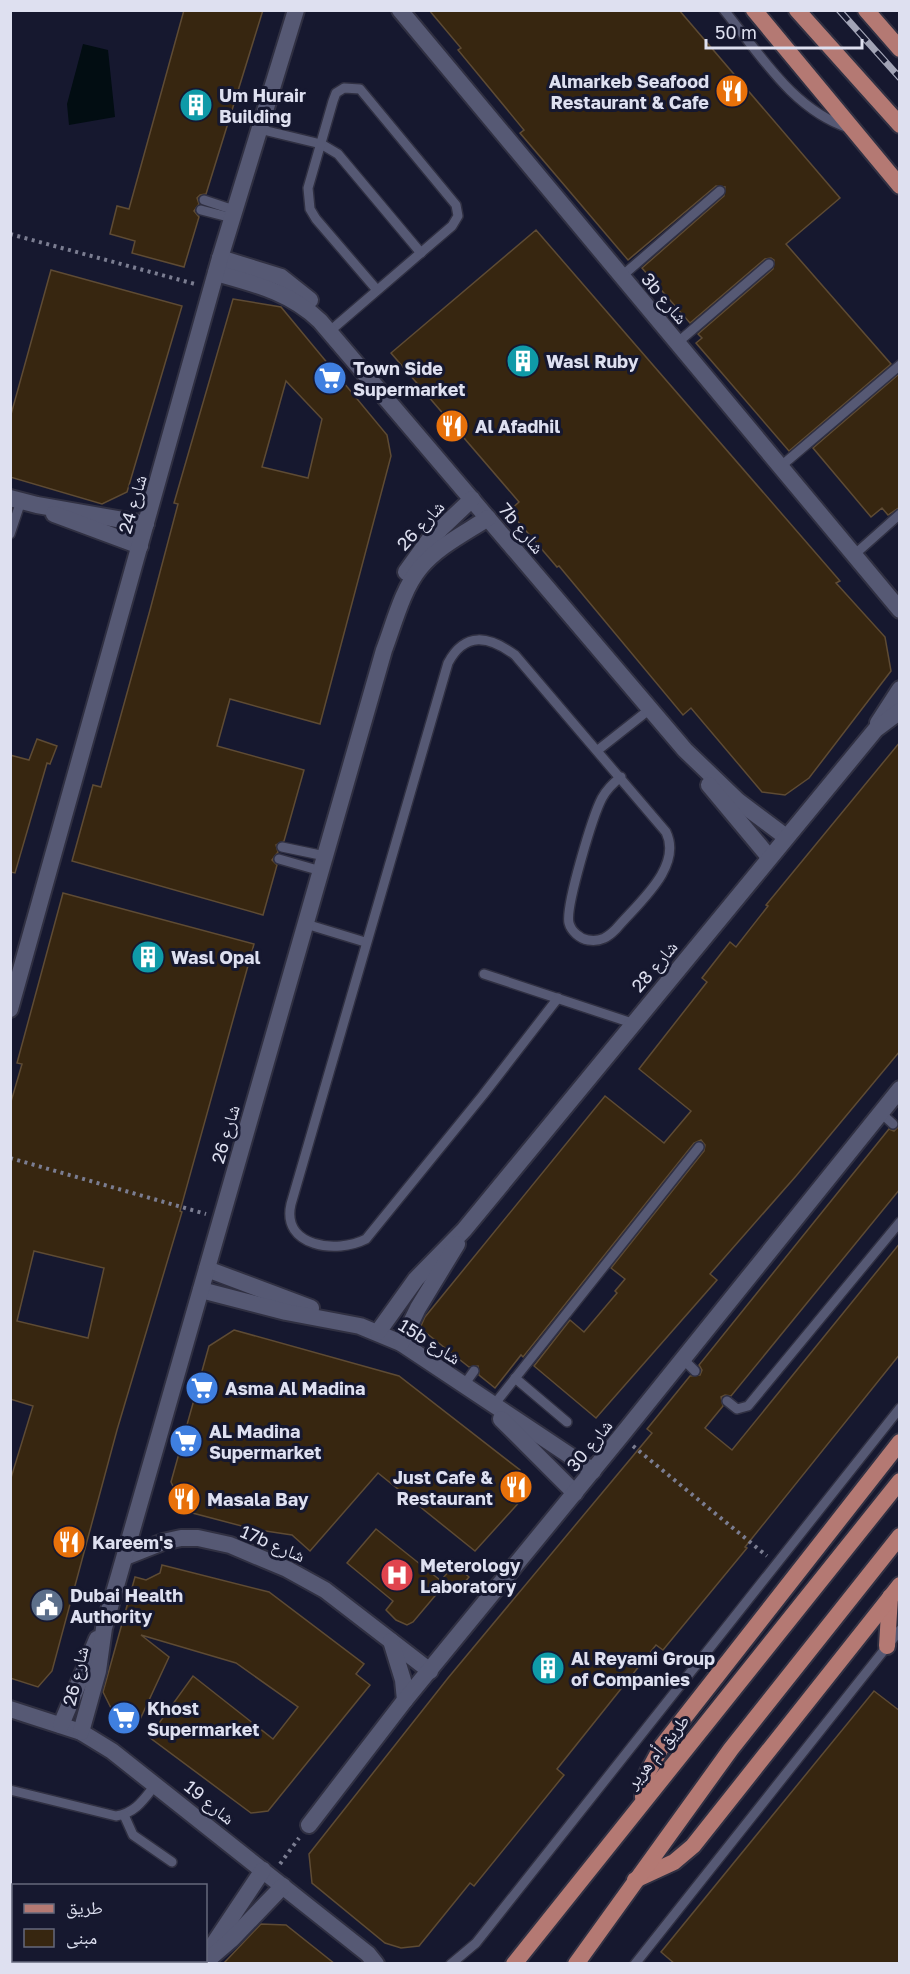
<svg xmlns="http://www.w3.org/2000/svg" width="910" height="1974" viewBox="0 0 910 1974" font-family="'Golos Text','Noto Naskh Arabic',sans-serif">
<rect width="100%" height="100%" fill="#16182f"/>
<polygon fill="#020d12" points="83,44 108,50 115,117 69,125 67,104"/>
<g fill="#372610" stroke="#5e4b34" stroke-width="1.5" fill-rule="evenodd">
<polygon points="184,10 263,10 206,194 200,195 197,198 199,204 194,211 199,217 184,267 132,253 135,241 110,234 117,206 129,209"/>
<polygon points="429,10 679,10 840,198 786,244 891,364 789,451 696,343 702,338 698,334 773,269 774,260 771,258 765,259 690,323 642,268 724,196 725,187 716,186 628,260 520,133 524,130 458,50 461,48"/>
<polygon points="536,230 840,581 836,583 885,637 891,671 809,778 785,795 762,792 691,708 683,715 559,566 557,567 509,511 519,502 391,353"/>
<polygon points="51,270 182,306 127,492 102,504 10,477 10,418"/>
<path d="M233,299l48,8 106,128 4,21 -71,268 -90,-25 -13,47 87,24 -20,71 -8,4 2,7 -6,8 5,5 -14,50 -191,-54 21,-76 8,2 49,-177 28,-106 -4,-1zM286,381l36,38 -14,59 -46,-11z"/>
<polygon points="899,374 900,507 888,515 882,508 871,517 813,448"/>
<polygon points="37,739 57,746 50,764 47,763 15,873 10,872 10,755 29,760"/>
<polygon points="900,742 900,1051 796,1176 710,1274 717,1280 596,1418 534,1366 570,1320 584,1332 617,1293 615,1291 625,1279 611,1268 704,1151 705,1145 701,1140 694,1143 523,1357 521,1355 495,1388 479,1375 478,1366 469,1367 420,1328 425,1317 605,1096 664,1143 691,1111 639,1069 707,982 702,978 730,942 736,947 768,906 766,905"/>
<path d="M63,893l191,51 -74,267 2,1 -65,218 -65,241 -14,16 -28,-9v-197l23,-75 -23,-7v-294l12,-41 -5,-1zM34,1251l70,17 -16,70 -71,-17z"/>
<polygon points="899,1126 900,1189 731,1396 725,1395 721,1397 723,1406 705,1428 732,1450 900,1243 900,1354 745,1547 747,1548 663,1650 656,1645 557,1769 564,1775 474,1886 470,1883 419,1946 401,1948 385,1943 312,1883 309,1854 448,1678 652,1433 647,1429 690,1376 700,1375 702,1370 699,1365 889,1129 894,1131"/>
<polygon points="234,1330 399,1376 520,1470 523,1498 475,1551 378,1473 310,1551 292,1535 253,1529 185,1511 171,1482 209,1346"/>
<polygon points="376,1529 445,1584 413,1622 407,1625 396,1620 386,1610 393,1601 347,1563"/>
<polygon points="455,1564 469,1577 458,1590 443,1578"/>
<polygon points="162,1565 269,1592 364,1664 356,1674 370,1685 268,1811 251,1813 149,1737 193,1676 273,1739 298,1707 236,1663 141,1635 169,1657 136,1728 112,1710 103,1692 135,1577 146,1580 160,1573"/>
<polygon points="874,1691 900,1711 900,1964 675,1964 661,1952"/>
<polygon points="261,1924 286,1925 335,1964 223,1964"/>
</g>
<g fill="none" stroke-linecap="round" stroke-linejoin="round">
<g stroke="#303042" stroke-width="12">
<g id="service">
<path d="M724,10c36,44 69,100 125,118"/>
<polyline points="259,129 321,144 338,154 421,253"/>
<polyline points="204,200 234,210"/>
<polyline points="201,210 232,218"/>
<polyline points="622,276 720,191"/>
<polyline points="330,331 452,226 458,216 456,205 360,89 344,88 336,93 333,101 308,188 310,209 316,219 377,290"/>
<polyline points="677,343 769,264"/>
<polyline points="780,467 900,365"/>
<polyline points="10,534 21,501"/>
<polyline points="854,555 900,514"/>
<polyline points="598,750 650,709"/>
<polyline points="282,847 325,856"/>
<polyline points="279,859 321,871"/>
<polyline points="306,924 365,942"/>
<polyline points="484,974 632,1023"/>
<path d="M558,998l-75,97 -117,144c-29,15 -85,8 -75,-35l157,-541c17,-32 41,-27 67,-8l151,177c17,35 -28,71 -50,97 -8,8 -15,13 -28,11 -8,-1 -17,-9 -19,-17 -4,-16 24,-108 33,-125 5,-9 11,-15 19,-21"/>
<polyline points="881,1113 893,1124"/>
<polyline points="683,1359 695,1371"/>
<polyline points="515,1378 567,1422"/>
<polyline points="464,1385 474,1371"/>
<polyline points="727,1401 737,1409 748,1406 900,1222"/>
<polyline points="493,1406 699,1147"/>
<path d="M10,1790l106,26c20,-3 28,-17 40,-32"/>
<polyline points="124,1815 133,1835 172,1862"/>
<polyline points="451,1964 476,1943 900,1408"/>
<polyline points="635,1964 900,1630"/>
</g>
</g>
<g stroke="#303042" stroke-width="20">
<g id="minor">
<polyline points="400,10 900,610"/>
<polyline points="220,258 281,277 310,300"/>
<path d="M216,273c39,11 74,19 104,48l365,429 53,51 48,36"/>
<polyline points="10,498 37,505 146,524"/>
<polyline points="54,514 140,546"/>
<polyline points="406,572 429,540 472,499"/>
<polyline points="878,723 900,689"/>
<polyline points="709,785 769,857"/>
<polyline points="10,1009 220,258 296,10"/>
<polyline points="207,1269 311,1308"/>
<polyline points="201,1290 286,1312 360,1326 401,1343 593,1471"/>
<polyline points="378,1332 416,1279 464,1230 876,729 900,711"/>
<polyline points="401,1343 418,1308 457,1244"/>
<polyline points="501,1419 575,1493"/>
<polyline points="125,1557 163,1542 181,1538 198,1538 230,1545 287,1569 325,1590 430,1671"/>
<polyline points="391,1641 403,1680 405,1700"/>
<polyline points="10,1709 81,1732 112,1751 368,1954 376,1964"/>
<polyline points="61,1725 97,1639"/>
<path d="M81,1732l17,-61 6,-43 280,-978c10,-26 18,-60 36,-82 17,-21 45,-35 68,-50"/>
<polyline points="309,1825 405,1700 621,1436 900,1089"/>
<polyline points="207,1954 263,1870"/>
<polyline points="203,1964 232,1939 283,1886"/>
</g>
</g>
<g stroke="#303042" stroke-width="20">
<g id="primary">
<polyline points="754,10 900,186"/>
<polyline points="797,10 900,125"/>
<polyline points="866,10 900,49"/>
<polyline points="887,1646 890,1597"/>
<polyline points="643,1797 648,1772 662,1746 900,1442"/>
<polyline points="635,1880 674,1862 693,1846 900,1585"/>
<polyline points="514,1964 900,1481"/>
<polyline points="576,1964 731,1749 900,1536"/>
</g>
</g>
<g stroke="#7b7d91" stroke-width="4" stroke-dasharray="3 4.5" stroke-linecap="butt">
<polyline points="10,234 195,284"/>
<polyline points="10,1158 206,1214"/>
<polyline points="633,1446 767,1556"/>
<polyline points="280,1864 299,1838"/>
</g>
<use href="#service" stroke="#565974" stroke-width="9"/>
<use href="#minor" stroke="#565974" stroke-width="16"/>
<use href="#primary" stroke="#b47973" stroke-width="16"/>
<g stroke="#a2a4b6" stroke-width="7">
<polyline id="rail" points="839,10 900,78"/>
</g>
<use href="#rail" stroke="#16182f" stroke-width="4.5" stroke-dasharray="14" stroke-linecap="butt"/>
</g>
<defs>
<g id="restaurant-disc" transform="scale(1.725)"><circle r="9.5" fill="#e8710a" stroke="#16182f"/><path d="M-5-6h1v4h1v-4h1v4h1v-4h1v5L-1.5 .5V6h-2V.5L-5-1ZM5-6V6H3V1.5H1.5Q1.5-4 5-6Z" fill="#fff"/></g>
<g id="building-disc" transform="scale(1.725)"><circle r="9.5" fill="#0f9aa8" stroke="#16182f"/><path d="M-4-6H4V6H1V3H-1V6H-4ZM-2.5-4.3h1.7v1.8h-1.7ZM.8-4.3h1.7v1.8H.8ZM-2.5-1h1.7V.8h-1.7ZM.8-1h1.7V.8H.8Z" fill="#fff"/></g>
<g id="supermarket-disc" transform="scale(1.725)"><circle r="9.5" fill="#3f7fe0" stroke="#16182f"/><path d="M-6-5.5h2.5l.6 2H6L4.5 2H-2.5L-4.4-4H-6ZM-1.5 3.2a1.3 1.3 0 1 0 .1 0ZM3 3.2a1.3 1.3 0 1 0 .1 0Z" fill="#fff"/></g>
<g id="hospital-disc" transform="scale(1.725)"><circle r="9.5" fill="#e0444e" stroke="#16182f"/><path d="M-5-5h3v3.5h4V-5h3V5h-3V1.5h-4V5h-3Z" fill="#fff"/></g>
<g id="civic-disc" transform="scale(1.725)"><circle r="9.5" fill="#5c6f8a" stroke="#16182f"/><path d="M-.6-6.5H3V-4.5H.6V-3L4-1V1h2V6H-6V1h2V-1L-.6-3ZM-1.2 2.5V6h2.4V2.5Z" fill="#fff"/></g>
</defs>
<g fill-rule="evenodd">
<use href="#restaurant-disc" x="732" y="91"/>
<use href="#building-disc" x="196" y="105"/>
<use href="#building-disc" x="523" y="361"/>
<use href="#supermarket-disc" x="330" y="378"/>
<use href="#restaurant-disc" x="452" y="426"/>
<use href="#building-disc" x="148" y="957"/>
<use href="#supermarket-disc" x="202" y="1388"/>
<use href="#supermarket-disc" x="186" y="1441"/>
<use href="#restaurant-disc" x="516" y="1487"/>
<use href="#restaurant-disc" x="184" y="1499"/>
<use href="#restaurant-disc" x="69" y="1542"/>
<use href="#hospital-disc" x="397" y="1575"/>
<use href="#civic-disc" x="47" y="1605"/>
<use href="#building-disc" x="548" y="1668"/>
<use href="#supermarket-disc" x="124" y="1718"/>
</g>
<g text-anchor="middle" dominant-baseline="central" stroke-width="6" stroke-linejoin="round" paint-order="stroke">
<g font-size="18" font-weight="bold" fill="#dee0f0" stroke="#16182f" text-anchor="start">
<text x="709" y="81" text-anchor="end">Almarkeb Seafood<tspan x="709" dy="21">Restaurant &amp; Cafe</tspan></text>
<text x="219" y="95">Um Hurair<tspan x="219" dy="21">Building</tspan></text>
<text x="546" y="361">Wasl Ruby</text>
<text x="353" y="368">Town Side<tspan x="353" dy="21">Supermarket</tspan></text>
<text x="475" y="426">Al Afadhil</text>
<text x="171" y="957">Wasl Opal</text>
<text x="225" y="1388">Asma Al Madina</text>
<text x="209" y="1431">AL Madina<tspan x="209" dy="21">Supermarket</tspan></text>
<text x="493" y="1477" text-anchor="end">Just Cafe &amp;<tspan x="493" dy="21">Restaurant</tspan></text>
<text x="207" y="1499">Masala Bay</text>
<text x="92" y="1542">Kareem's</text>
<text x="420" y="1565">Meterology<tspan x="420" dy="21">Laboratory</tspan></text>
<text x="70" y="1595">Dubai Health<tspan x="70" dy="21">Authority</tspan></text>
<text x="571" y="1658">Al Reyami Group<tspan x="571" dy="21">of Companies</tspan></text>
<text x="147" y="1708">Khost<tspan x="147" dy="21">Supermarket</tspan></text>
</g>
<g font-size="18" fill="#dee0f0" stroke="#16182f">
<text transform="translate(665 298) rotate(50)">3b شارع</text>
<text transform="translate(132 504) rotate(-74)">شارع 24</text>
<text transform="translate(420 525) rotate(-47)">شارع 26</text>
<text transform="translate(522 528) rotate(50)">7b شارع</text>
<text transform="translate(654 966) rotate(-50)">شارع 28</text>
<text transform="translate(225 1134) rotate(-74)">شارع 26</text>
<text transform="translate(430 1341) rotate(32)">15b شارع</text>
<text transform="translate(589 1445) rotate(-51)">شارع 30</text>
<text transform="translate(273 1543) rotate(23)">17b شارع</text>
<text transform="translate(75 1676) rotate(-77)">شارع 26</text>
<text transform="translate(657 1751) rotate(-51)">طريق أم هرير</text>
<text transform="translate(210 1802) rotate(39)">شارع 19</text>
</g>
</g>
<rect width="910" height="1974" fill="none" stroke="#dee0f0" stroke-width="24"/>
<rect x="12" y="1884" width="195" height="78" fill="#16182f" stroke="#66687c" stroke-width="1.5"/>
<rect x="24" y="1904" width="30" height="9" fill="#b47973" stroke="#66687c" stroke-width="1.5"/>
<text x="66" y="1914" font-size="18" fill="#dee0f0">طريق</text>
<rect x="24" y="1929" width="30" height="18" fill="#372610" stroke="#66687c" stroke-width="1.5"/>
<text x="66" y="1944" font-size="18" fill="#dee0f0">مبنى</text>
<path d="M706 39v9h156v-9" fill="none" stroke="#dee0f0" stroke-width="3"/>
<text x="715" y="39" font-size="18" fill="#dee0f0" stroke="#16182f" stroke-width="4.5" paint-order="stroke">50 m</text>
</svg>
